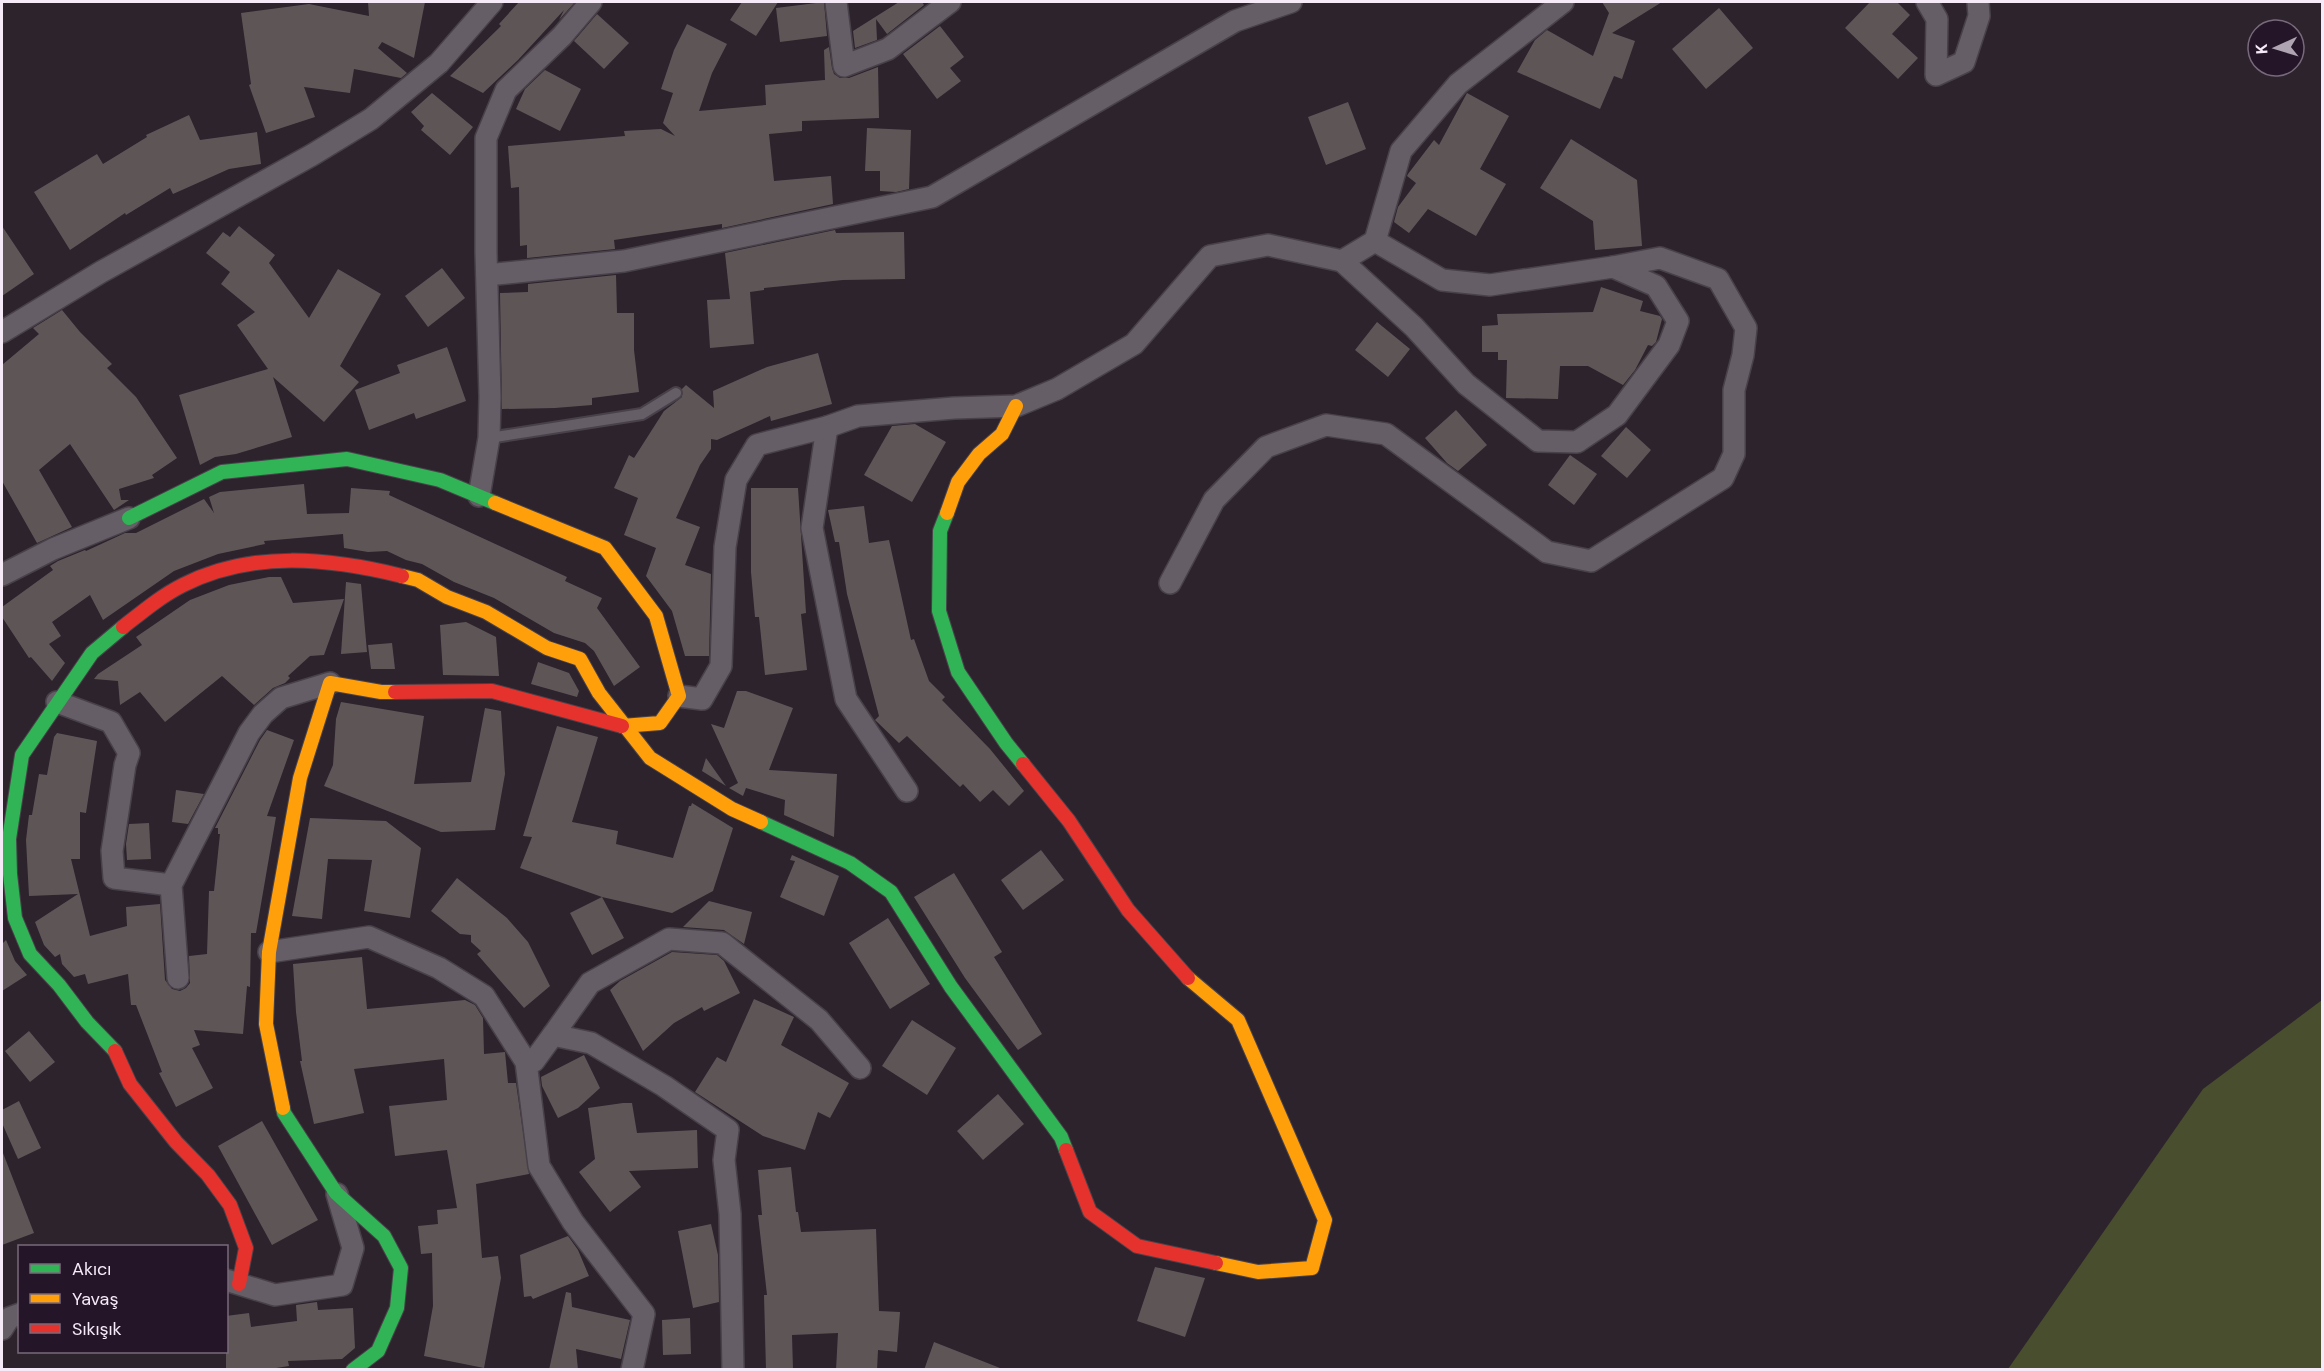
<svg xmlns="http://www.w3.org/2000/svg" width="2324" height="1371" viewBox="0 0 2324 1371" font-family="'DM Sans',sans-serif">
<rect width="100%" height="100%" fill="#2c232d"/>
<polygon fill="#494e2e" points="2322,1000 2322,1369 2008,1369 2203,1089"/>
<g fill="#5e5656">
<polygon points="368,2 425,2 414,58 382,42 378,48 407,73 401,78 354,69 350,93 304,87 315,117 266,133 249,85 251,84 241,13 309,4 369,16"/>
<polygon points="519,2 575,2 559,20 564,10 518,60 483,93 450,76 501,26 499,24"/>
<polygon points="742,2 778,2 756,36 730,20"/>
<polygon points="824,2 827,36 780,42 776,8"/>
<polygon points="899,2 922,2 924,5 887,34 876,19 877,40 855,48 853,31"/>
<polygon points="1602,2 1662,2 1612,33 1635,41 1622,79 1614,76 1600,109 1517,72 1535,40 1547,30 1593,56 1609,13"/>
<polygon points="1870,2 1897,2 1910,15 1892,34 1918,58 1898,79 1845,28"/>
<polygon points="1719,8 1753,48 1706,89 1672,49"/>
<polygon points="597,14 629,43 604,69 574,41"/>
<polygon points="687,24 727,44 712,73 699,111 766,105 765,85 825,80 824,50 829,47 832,68 834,74 840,78 849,78 878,67 879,118 802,121 802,131 769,134 774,181 831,176 833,204 722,228 722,224 614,240 615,249 527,258 527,245 520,246 519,187 511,188 508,146 625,136 624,131 661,129 675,136 663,123 673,93 661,89 674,50"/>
<polygon points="940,26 964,57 950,68 961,81 937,99 903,54"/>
<polygon points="545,70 581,89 560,131 516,109 525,89"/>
<polygon points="432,93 473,127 450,155 421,130 424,126 411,112"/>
<polygon points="1467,93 1509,116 1480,169 1506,184 1476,236 1428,209 1409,233 1394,222 1398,207 1416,183 1407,176 1408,174 1434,140 1439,145"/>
<polygon points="1348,102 1366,149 1326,165 1308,117"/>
<polygon points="189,115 200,140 257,132 261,164 229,169 173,194 170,188 126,215 125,213 70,250 34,192 97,154 103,164 147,137 146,135"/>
<polygon points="867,128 911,130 909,189 896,192 880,191 880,171 865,171"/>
<polygon points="1571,139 1637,180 1642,246 1595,250 1593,221 1540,188"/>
<polygon points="2,226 34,274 2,296"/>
<polygon points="239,226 275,255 269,263 309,318 338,269 381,294 340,366 359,382 324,422 273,377 292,437 236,454 215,457 200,465 179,395 268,369 237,325 255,312 221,284 230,272 206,253 223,232 230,237"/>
<polygon points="835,230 836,233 904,232 905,279 843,280 764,288 764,290 750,292 754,344 710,348 707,300 730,299 725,253"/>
<polygon points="442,268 465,298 428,327 405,296"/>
<polygon points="616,275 617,313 634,313 634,350 639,392 592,398 592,405 555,408 502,409 500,293 528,292 528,284"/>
<polygon points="1601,287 1643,301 1640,311 1660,316 1662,319 1656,342 1652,346 1648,345 1635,370 1623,385 1588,366 1560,366 1558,399 1506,398 1507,360 1498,360 1498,352 1482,352 1482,326 1498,325 1497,314 1593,312"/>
<polygon points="62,310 80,332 112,364 107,368 136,397 177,458 152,475 154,478 119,489 121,500 129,500 114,510 70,444 39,470 72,527 37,543 2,481 2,365 39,334 33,328"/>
<polygon points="1377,322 1410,349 1388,377 1355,350"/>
<polygon points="447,347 466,401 416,419 414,413 369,430 355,390 400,373 397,365"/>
<polygon points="818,353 832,404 771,421 770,416 717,440 711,439 711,449 700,465 676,518 700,527 685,565 711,574 709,656 685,656 672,611 646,576 656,548 624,535 638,498 614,488 629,455 634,458 664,411 682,397 682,389 686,385 714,408 713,391 767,367"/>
<polygon points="1456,410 1487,445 1458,471 1447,463 1425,438"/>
<polygon points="915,424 946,442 912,502 864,475 892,426"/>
<polygon points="1626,427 1651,450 1627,478 1601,456"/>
<polygon points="1570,455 1597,474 1574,505 1548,485"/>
<polygon points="304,484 307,514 349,513 351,488 390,491 389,495 567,577 565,581 602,598 597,608 640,667 614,686 594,651 585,643 554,633 494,598 454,582 422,564 406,560 387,551 368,552 344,548 343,534 264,541 265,544 218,554 174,571 103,620 90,595 52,622 61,636 49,644 65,663 52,681 31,657 29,658 2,617 2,607 53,570 50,566 58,561 85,550 86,551 125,533 136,533 204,499 214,513 209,497 220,492"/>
<polygon points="751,488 798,488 806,613 801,614 807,670 765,675 759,617 755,617 751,572"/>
<polygon points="864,506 869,543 889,540 911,640 914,639 929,681 945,697 942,700 990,749 1024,791 1009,806 993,790 980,802 963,784 960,787 907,736 899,743 875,720 879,716 847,594 839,542 835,542 828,510"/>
<polygon points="269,577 281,577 293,603 344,599 324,655 310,656 288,676 290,678 285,683 273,688 254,705 222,676 165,722 140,692 120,705 118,681 94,679 98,674 142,645 136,637 190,600 229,585"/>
<polygon points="346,582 361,584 367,652 341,654"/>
<polygon points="466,622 496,637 499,676 443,675 440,625"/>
<polygon points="392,643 395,669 371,669 368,645"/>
<polygon points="538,662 569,673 579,691 577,697 531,684"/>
<polygon points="737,691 746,691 793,708 769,770 837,774 834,837 784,815 785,800 746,788 743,796 729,788 738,783 711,724 724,728"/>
<polygon points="341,702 424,716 414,784 471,782 485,708 501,711 505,774 495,830 441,832 324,786 333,765 336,719"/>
<polygon points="557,726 598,737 572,822 618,831 616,844 673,858 689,806 691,806 692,803 733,828 713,891 672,913 602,897 624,938 592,955 570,913 602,897 520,868 532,837 523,836"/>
<polygon points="267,730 294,740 267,816 276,817 256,933 251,933 250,987 247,986 243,1034 194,1030 200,1045 192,1048 213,1088 176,1107 159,1073 162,1072 136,1005 131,1005 128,974 88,984 85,974 74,977 62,964 60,954 55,957 44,945 35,922 78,894 29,896 26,840 29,815 32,815 39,774 47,775 54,737 57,733 97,741 86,813 80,812 80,859 71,859 90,936 127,926 126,907 160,904 165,980 172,989 180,991 186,988 190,983 189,956 207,954 209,891 214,891 220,834 218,834 218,828 215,828 260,740"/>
<polygon points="706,758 726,786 702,771"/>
<polygon points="176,790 204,794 188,824 172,822"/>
<polygon points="310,818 386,821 421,848 410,918 364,911 372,860 328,859 322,919 292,916"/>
<polygon points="149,823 151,859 127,860 126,844 129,824"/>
<polygon points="1041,850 1064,880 1023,910 1001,880"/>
<polygon points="792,855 839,876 824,916 780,897 795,861 790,860"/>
<polygon points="954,873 1002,952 994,957 1042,1034 1018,1050 965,978 914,897"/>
<polygon points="457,878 507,918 528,942 550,986 524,1008 477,954 481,951 471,942 471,935 460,934 431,911"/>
<polygon points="709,901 752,912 744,944 724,930 683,927"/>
<polygon points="888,918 930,984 890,1009 849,943"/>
<polygon points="6,940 15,961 27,975 2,991 2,944"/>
<polygon points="672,952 717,955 724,961 740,993 704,1011 702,1007 674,1023 643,1051 610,990 620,981"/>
<polygon points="362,957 367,1009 465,1000 475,1005 483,1018 484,1054 505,1052 508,1083 516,1083 529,1174 476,1184 482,1258 498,1256 501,1278 484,1368 424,1356 433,1306 432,1253 421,1254 418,1226 438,1224 437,1210 457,1208 447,1150 395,1156 389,1106 447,1100 444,1059 354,1069 364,1113 314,1124 300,1061 302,1061 296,1012 293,964"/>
<polygon points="754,999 794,1017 781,1045 849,1083 830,1118 818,1112 805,1150 763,1136 695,1092 717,1057 726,1062"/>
<polygon points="912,1020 956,1048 927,1095 882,1066"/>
<polygon points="29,1031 55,1062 30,1082 5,1051"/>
<polygon points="584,1055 600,1088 578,1108 558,1118 542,1086 541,1077"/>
<polygon points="998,1094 1024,1124 983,1160 957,1131"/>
<polygon points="19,1101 41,1148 18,1159 2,1123 2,1110"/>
<polygon points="623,1103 632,1103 637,1133 697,1130 698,1168 629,1171 641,1187 610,1212 579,1172 595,1159 588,1108"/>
<polygon points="262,1121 318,1220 272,1245 218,1146"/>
<polygon points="2,1153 3,1153 34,1233 2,1245"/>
<polygon points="791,1167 796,1212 798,1212 801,1232 876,1229 879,1311 900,1312 897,1352 878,1350 877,1370 836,1370 838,1333 792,1335 793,1370 766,1370 764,1295 767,1295 758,1215 762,1215 758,1170"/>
<polygon points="711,1224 718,1255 719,1302 693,1308 678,1231"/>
<polygon points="568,1236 578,1250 589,1276 533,1299 531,1296 524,1297 520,1255"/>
<polygon points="1155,1267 1205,1278 1185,1337 1137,1321"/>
<polygon points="566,1292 571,1293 572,1307 630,1320 621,1359 576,1349 578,1370 549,1370"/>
<polygon points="317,1302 318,1310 353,1308 355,1348 342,1359 288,1361 289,1366 263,1370 226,1370 226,1316 249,1313 251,1327 297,1321 296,1305"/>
<polygon points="690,1318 691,1354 663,1355 662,1320"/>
<polygon points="934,1342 1000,1368 999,1370 924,1370"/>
</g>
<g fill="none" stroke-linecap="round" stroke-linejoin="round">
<g stroke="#49414a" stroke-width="14">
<polyline id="lane" points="489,438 642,414 676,393"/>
</g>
<g stroke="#49414a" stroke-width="24">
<g id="street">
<polyline points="836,2 844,66 888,49 950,2"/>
<polyline points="1927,2 1937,19 1936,75 1964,62 1979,16 1978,2"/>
<polyline points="1342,261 1414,327 1466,384 1538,441 1577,442 1617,415 1669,345 1678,321 1656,286 1613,267 1490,285 1442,280 1375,241"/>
<polyline points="487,275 624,261 932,197 1235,21 1291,2"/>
<polyline points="2,332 101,272 312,155 371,119 439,63 492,2"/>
<polyline points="827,427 812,528 846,699 907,791"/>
<polyline points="479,496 489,438 490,397 486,252 486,138 506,90 562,36 591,2"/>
<polyline points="2,575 53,549 129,518"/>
<polyline points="1170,583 1214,500 1266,447 1326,425 1386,434 1547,552 1591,561 1723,478 1734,454 1734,390 1743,355 1746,328 1718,279 1660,258 1613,267"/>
<polyline points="679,696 702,699 721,666 725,547 736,480 757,445 827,427 858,416 954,408 1016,406 1057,389 1134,344 1210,256 1268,245 1342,261 1375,241 1401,151 1458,84 1563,2"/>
<polyline points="57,702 111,722 129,753 125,765 112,851 114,878 171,885"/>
<polyline points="269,952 369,937 439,968 484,996 526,1062 539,1166 573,1222 644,1314 632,1370"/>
<polyline points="178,978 171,885 249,733 263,714 281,698 330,683"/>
<polyline points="553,1035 590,983 669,939 722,943 819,1020 860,1068"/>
<polyline points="526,1062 534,1061 553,1035 591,1043 664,1086 728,1130 724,1160 730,1214 733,1370"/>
<polyline points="226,1280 275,1295 342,1285 353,1248 337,1194"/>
<polyline points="2,1329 9,1318 20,1314"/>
</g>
</g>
<g stroke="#49414a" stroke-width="16">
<g id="fast">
<polyline points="947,513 940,531 939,611 958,672 1006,743 1023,764"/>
<polyline points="129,518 222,472 347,459 440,480 495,503"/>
<polyline points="761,822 850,863 891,892 951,987 1061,1137 1066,1150"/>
<polyline points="115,1051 87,1022 59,985 30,954 15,918 10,874 9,839 22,755 92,653 123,627"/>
<polyline points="283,1108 284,1113 336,1193 384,1236 401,1268 397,1308 378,1351 353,1370"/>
</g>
</g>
<g stroke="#49414a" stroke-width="16">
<g id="slow">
<polyline points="495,503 605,548 656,616 679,696 660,723 622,726"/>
<polyline points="947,513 958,482 979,454 1002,434 1016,406"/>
<polyline points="402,576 418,580 447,597 486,612 547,648 580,659 599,693 650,758 732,809 761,822"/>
<polyline points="1188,978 1238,1020 1325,1220 1312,1268 1258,1272 1216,1263"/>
<polyline points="283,1108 266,1024 269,952 300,778 330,683 381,692 395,692"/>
</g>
</g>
<g stroke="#49414a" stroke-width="16">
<g id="jam">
<path d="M123,627c19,-15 38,-31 60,-42 69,-35 146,-27 219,-9"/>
<polyline points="395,692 492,691 622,726"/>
<polyline points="1023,764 1069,821 1128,910 1188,978"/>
<polyline points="115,1051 130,1084 176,1142 208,1175 230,1205 246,1248 239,1284"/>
<polyline points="1066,1150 1090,1212 1137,1246 1216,1263"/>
</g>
</g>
<use href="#lane" stroke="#665e67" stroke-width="10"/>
<use href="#street" stroke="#665e67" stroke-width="21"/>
<use href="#fast" stroke="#30b455" stroke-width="14"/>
<use href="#slow" stroke="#ff9f0a" stroke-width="14"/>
<use href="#jam" stroke="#e5322d" stroke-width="14"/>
</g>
<rect width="2324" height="1371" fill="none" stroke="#f6eaf8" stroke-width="6"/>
<rect x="18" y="1245" width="210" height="108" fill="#251528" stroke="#796a7b" stroke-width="1.5"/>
<rect x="30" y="1264" width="30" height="9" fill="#30b455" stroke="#796a7b" stroke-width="1.5"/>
<text x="72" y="1275" font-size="18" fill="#f6eaf8">Akıcı</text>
<rect x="30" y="1294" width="30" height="9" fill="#ff9f0a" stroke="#796a7b" stroke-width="1.5"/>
<text x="72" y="1305" font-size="18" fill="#f6eaf8">Yavaş</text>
<rect x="30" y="1324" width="30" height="9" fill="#e5322d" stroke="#796a7b" stroke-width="1.5"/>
<text x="72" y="1335" font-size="18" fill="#f6eaf8">Sıkışık</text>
<g transform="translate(2276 48) rotate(266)"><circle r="28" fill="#251528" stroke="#796a7b" stroke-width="1.5"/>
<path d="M0-4.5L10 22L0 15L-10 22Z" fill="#afa4b1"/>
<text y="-9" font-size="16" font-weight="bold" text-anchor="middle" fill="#f6eaf8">K</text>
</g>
</svg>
